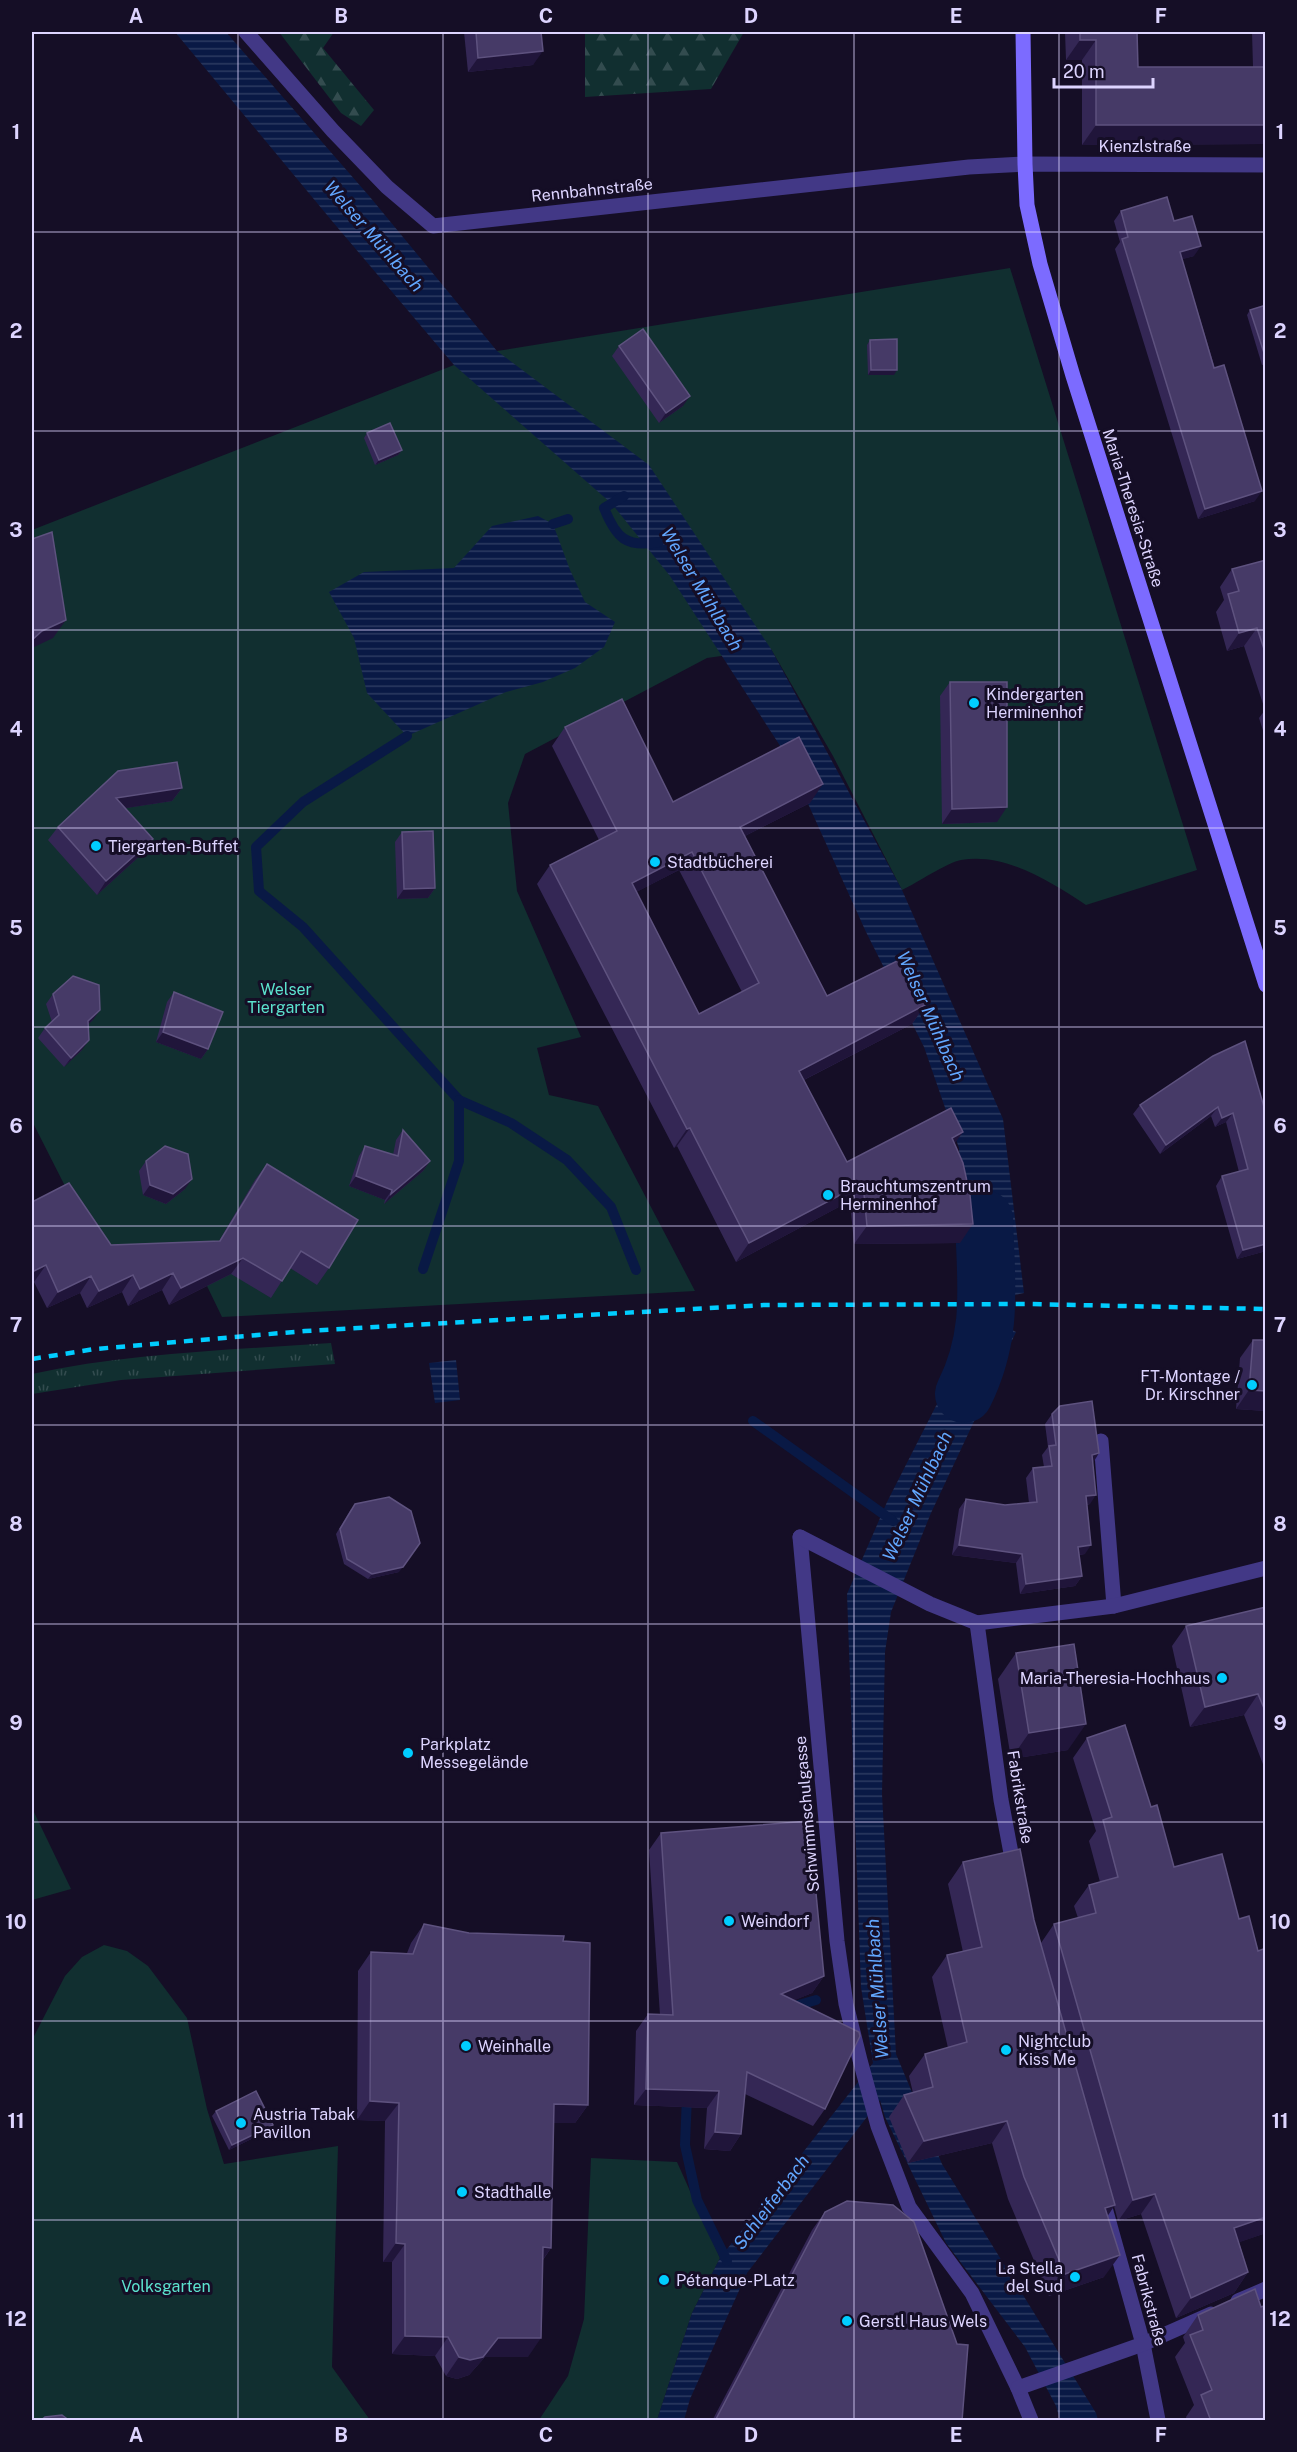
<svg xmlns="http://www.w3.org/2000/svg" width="1297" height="2452" viewBox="0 0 1297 2452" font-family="'Public Sans',sans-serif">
<defs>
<pattern id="grass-tufts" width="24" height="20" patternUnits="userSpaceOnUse" patternTransform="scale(1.5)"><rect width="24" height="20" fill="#112f30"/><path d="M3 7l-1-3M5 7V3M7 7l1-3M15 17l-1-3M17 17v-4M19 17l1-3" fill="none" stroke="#334c4f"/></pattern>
<pattern id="forest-firs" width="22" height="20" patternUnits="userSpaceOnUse" patternTransform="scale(1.5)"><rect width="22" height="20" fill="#112f30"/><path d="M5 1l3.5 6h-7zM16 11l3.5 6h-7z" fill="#334c4f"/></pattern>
<pattern id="water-rules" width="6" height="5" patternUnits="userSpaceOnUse" patternTransform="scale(1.5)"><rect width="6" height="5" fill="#091945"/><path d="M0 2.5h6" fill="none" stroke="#2c3a61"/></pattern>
</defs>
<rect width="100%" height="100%" fill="#150e26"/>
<path fill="url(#grass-tufts)" d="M331,1343l4,21 -214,16 -89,14v-20c97,-21 200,-24 299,-31z"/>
<g fill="url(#forest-firs)">
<polygon points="279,32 334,32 323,48 374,110 361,126 341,113"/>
<polygon points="585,32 744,32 711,89 585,97"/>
</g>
<g fill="#112f30">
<path d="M1010,268l187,602 -111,35c-35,-23 -81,-53 -125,-45 -15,3 -44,23 -59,30l-69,-134 -62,-107 -64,9 -182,96 -17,49 9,88 64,146 -44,11 12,47 49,11 97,185 -473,26 -30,-62 -91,2 -69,-136v-591l422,-165 43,-14z"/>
<polygon points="32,1808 71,1889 32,1900"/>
<polygon points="104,1945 127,1951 148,1966 187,2018 207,2109 224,2164 338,2146 332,2367 370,2420 32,2420 32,2040 65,1976 82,1957"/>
<polygon points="591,2158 677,2162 720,2258 692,2313 657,2420 539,2420 568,2376 584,2319"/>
</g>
<g fill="url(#water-rules)">
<polygon points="175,32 226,32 370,197 497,351 649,465 771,649 902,890 1003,1119 1024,1293 965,1305 1016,1332 931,1513 891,1612 885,1652 882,1794 896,2054 942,2164 1096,2413 1098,2420 1060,2420 1056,2406 1025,2347 946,2243 885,2117 880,2100 747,2273 690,2399 684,2420 657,2420 692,2313 720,2258 873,2063 861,1987 847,1594 887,1502 966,1347 959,1148 924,1047 866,932 786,755 670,576 612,504 454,365 332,221"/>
<polygon points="538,516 553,524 570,570 585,602 615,622 604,647 575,668 543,682 506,692 407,736 367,693 354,638 329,592 364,572 454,568 492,526"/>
<polygon points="456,1360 460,1400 435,1403 429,1363"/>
</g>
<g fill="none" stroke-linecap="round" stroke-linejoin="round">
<g stroke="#091945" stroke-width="10">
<path d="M624,496l-20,12c12,30 22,40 55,34"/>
<polyline points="553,524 568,519"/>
<polyline points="407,736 303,802 256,847 259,891 303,927 459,1100 511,1123 567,1160 611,1207 636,1270"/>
<polyline points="423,1269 459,1161 459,1100"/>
<polyline points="753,1421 893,1521"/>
<polyline points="788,2008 816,2000"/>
<polyline points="687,2096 685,2145 697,2200 727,2261"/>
</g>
<path stroke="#091945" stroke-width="58" d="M964,1394c30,-60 22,-110 20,-175"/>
<g stroke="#423886" stroke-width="15">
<polyline points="246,32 333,131 387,187 433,226 969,167 1025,164 1266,165"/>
<polyline points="1101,1441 1114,1606"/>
<polyline points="800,1537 837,1941 846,2004 860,2060 878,2126 909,2207 972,2293 1018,2388 1031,2420"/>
<polyline points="800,1537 930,1604 977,1623"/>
<polyline points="977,1623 1001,1800 1014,1869"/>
<polyline points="977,1623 1114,1606 1266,1568"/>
<polyline points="1102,2197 1143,2344 1158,2420"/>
<polyline points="1238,2301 1266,2289"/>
<polyline points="1018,2388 1143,2344 1211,2314"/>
</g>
<polyline stroke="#7c6bff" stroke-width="15" points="1023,32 1025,164 1027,205 1040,264 1073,376 1266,985"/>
<polyline stroke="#00cdff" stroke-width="4.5" stroke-dasharray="9 8" stroke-linecap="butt" points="32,1359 95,1349 305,1331 764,1305 1028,1304 1266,1309"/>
</g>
<g fill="#342755" fill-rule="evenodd">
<polygon points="464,32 541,32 533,65 468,72"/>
<polygon points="1065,32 1137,32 1138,67 1253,67 1252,32 1266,32 1266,144 1082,145 1082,60 1066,60"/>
<polygon points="1121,211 1174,221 1194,256 1182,259 1255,501 1198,519 1115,249 1120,242 1114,221"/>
<polygon points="1266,305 1266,364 1262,365 1247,315 1250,310"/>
<polygon points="870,340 894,375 868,375 867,345"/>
<polygon points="619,346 683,406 659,423 612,356"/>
<polygon points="367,433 402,450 398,455 375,465 364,438"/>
<polygon points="1266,560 1266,740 1259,718 1265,710 1244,646 1227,651 1216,612 1224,600 1220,587 1232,569"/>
<polygon points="950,682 997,822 942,824 940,696"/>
<path d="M565,727l108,75 137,1 -65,33 82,160 98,9 -13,19 -108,56 43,82 108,-18 5,99 -106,1 -4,-43 -114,61 -59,-116 -3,2 -137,-264 13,-19 49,-25 -47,-94zM679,870l63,122 -43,22 -63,-122z"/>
<polygon points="182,788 172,801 126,808 144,852 97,895 48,840 58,827"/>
<polygon points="402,832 435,888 428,898 397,899 395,842"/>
<polygon points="174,992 208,1049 201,1059 156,1042 167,1002"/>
<polygon points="53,994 93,1020 88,1024 82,1050 64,1067 38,1038 45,1028 52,1022 46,1004"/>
<polygon points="1245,1041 1266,1251 1237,1259 1216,1186 1222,1176 1239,1172 1226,1122 1215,1127 1211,1116 1160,1154 1133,1114 1140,1105"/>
<polygon points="403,1130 430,1161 423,1171 384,1204 385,1200 349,1186 359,1156 365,1146 393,1155 396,1140"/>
<polygon points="146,1161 185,1189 166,1204 143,1195 139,1171"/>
<polygon points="267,1164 329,1268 317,1285 290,1268 271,1298 231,1274 169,1305 162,1290 128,1306 122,1292 87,1308 80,1293 47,1308 34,1282 32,1283 32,1202 111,1245 219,1241 255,1180"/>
<polygon points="1253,1340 1266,1411 1236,1409 1240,1358"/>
<polygon points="1052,1414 1092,1463 1090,1504 1087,1505 1085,1554 1079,1555 1082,1576 1075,1586 1020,1594 1016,1563 952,1555 959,1509 966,1499 1005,1505 1029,1503 1026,1478 1033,1468 1044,1467 1042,1455 1048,1447 1045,1424"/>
<polygon points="351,1509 399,1572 368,1579 344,1564 336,1534"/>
<polygon points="1266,1607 1266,1772 1244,1715 1190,1727 1172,1646 1186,1626"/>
<polygon points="1016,1653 1068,1750 1011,1759 998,1679"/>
<polygon points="1087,1738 1151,1807 1174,1867 1239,1919 1258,1951 1266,1948 1266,2233 1239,2242 1248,2272 1234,2293 1176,2318 1141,2214 1118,2221 1114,2206 1107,2216 1104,2277 1049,2296 1008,2199 992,2143 908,2163 889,2117 904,2095 913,2093 909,2076 925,2054 948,2048 932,1977 947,1955 963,1952 948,1884 963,1862 1034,1920 1041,1943 1054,1924 1078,1918 1074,1906 1089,1885 1100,1882 1089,1841 1096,1831 1073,1758"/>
<polygon points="661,1833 824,1976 812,1993 794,2000 825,2109 813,2126 745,2094 741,2134 730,2151 704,2149 707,2108 634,2105 636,2031 648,2014 660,2015 649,1850"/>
<polygon points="424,1924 469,1933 563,1941 588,2105 575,2123 554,2123 551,2248 543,2260 528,2357 485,2357 469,2375 457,2379 446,2376 435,2356 392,2354 392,2262 383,2262 385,2121 357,2120 358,1971 371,1952 407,1953 411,1943"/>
<polygon points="216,2111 273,2125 270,2130 229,2150 212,2116"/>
<polygon points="825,2212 962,2421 712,2421 812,2230"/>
<polygon points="1261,2307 1266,2421 1187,2421 1186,2417 1194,2405 1175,2357 1185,2343 1183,2337 1198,2315"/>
</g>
<g fill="#20153a">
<polygon points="1080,40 1096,40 1082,60 1066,60"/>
<polygon points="543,51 533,65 468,72 478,58"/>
<polygon points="1096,125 1266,125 1266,144 1082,145"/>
<polygon points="1201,246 1194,256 1173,262 1180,252"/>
<polygon points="871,370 897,370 894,375 868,375"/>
<polygon points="690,396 683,406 659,423 666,413"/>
<polygon points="402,450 398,455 375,465 379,460"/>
<polygon points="1262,491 1255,501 1198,519 1205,509"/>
<polygon points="66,620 53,638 32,648 32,640 42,631"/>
<polygon points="1257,628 1244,646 1227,651 1239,633"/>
<polygon points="823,784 810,803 727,845 740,827"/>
<polygon points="182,788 172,801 107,811 116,798"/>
<polygon points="1007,807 997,822 942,824 952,809"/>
<polygon points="153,839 144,852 97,895 106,881"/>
<polygon points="692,852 679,870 619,901 632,883"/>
<polygon points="435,888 428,898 397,899 404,889"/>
<polygon points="925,1005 912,1024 786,1089 799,1071"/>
<polygon points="100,1010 93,1020 81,1031 88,1021"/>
<polygon points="163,1032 208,1049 201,1059 156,1042"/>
<polygon points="89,1040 82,1050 64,1067 71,1058"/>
<polygon points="1218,1107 1211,1116 1160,1154 1166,1145"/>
<polygon points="1233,1113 1226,1122 1215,1127 1222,1118"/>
<polygon points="690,1128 677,1146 674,1148 687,1129"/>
<polygon points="963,1132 950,1150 952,1138"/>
<polygon points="430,1161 423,1171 384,1204 391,1194"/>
<polygon points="356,1176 392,1190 385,1200 349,1186"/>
<polygon points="192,1179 185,1189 166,1204 143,1195 150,1185"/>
<polygon points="863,1183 850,1201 736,1262 749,1243"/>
<polygon points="973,1224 960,1243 854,1244 867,1226"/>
<polygon points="1266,1244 1266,1251 1237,1259 1243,1250"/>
<polygon points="243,1258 231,1274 169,1305 181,1288"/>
<polygon points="46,1265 34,1282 32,1283 32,1272"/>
<polygon points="173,1273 162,1290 128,1306 140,1289"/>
<polygon points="133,1275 122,1292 87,1308 99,1291"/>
<polygon points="91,1276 80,1293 47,1308 58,1292"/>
<polygon points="1249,1390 1266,1391 1266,1411 1236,1409"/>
<polygon points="1099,1453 1093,1463 1092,1455"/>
<polygon points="1096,1495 1090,1504 1079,1506 1086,1496"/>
<polygon points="959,1545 1022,1554 1016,1563 952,1555"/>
<polygon points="1091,1545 1085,1554 1071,1556 1078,1547"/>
<polygon points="403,1567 399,1572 368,1579 372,1574"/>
<polygon points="1082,1576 1075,1586 1020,1594 1026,1584"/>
<polygon points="1258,1694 1244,1715 1190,1727 1205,1707"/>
<polygon points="1086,1724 1068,1750 1011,1759 1029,1733"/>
<polygon points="824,1976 812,1993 769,2011 781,1994"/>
<polygon points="646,2089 719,2091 707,2108 634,2105"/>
<polygon points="370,2101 399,2103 385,2121 357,2120"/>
<polygon points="554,2104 588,2105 575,2123 541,2123"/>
<polygon points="1007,2121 992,2143 908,2163 924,2141"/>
<polygon points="273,2125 270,2130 229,2150 232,2145"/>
<polygon points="715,2132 741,2134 730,2151 704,2149"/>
<polygon points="1155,2194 1141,2214 1118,2221 1133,2200"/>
<polygon points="1115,2205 1100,2227 1105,2208"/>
<polygon points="1266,2217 1266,2233 1220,2249 1234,2228"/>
<polygon points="396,2243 405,2244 392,2262 383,2262"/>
<polygon points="543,2247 551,2248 538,2266"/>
<polygon points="1120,2255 1104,2277 1049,2296 1065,2274"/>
<polygon points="1248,2272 1234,2293 1176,2318 1191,2298"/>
<polygon points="405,2336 448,2337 435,2356 392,2354"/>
<polygon points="498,2338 541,2338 528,2357 485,2357 469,2375 457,2379 446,2376 459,2357"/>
</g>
<g fill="#463a67" stroke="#5e527f" stroke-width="1.5" fill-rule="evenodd">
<polygon points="476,32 541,32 543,51 478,58"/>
<polygon points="1080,32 1137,32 1138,67 1266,67 1266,125 1096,125 1096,40 1080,40"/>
<polygon points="1167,197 1174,221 1192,216 1201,246 1180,252 1214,368 1224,365 1262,491 1205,509 1122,239 1128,237 1121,211"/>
<polygon points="1266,305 1266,359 1250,310"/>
<polygon points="643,329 690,396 666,413 619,346"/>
<polygon points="897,339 897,370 871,370 870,340"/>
<polygon points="390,423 402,450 379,460 367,433"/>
<polygon points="52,532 66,620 42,631 32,640 32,539"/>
<polygon points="1266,560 1266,655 1257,628 1239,633 1228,594 1239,591 1232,569"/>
<polygon points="950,682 1007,682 1007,807 952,809"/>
<path d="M622,699l51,103 126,-65 24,47 -83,43 87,169 74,-37 24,46 -126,66 48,91 104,-54 12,24 -11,6 11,25 7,32 3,29 -106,2 -4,-43 -114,60 -59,-115 -3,1 -137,-264 67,-34 -52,-104zM692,852l67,131 -60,31 -67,-131z"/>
<polygon points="177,762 182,788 116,798 153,839 106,881 58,827 118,771"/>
<polygon points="433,831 435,888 404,889 402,832"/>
<polygon points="73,976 99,985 100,1010 88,1021 89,1040 71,1058 45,1028 59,1015 53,994"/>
<polygon points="174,992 223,1012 208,1049 163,1032"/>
<polygon points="1245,1041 1266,1114 1266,1244 1243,1250 1222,1176 1248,1169 1233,1113 1222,1118 1218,1107 1166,1145 1140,1105 1213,1056"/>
<polygon points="403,1130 430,1161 391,1194 392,1190 356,1176 365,1146 398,1156"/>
<polygon points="165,1146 188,1154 192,1179 173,1194 150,1185 146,1161"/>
<polygon points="267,1164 358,1220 329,1268 301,1251 282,1281 243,1258 181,1288 173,1273 140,1289 133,1275 99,1291 91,1276 58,1292 46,1265 32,1272 32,1202 69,1183 111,1245 220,1241"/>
<polygon points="1253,1340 1266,1340 1266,1391 1249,1390"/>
<polygon points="1092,1401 1099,1453 1092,1455 1096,1495 1086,1496 1091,1545 1078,1547 1082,1576 1026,1584 1022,1554 959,1545 966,1499 1005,1505 1037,1502 1033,1468 1052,1466 1049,1446 1056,1445 1052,1414 1060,1406"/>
<polygon points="389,1497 411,1511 420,1543 403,1567 372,1574 347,1559 340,1529 355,1504"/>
<polygon points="1266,1607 1266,1713 1258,1694 1205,1707 1186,1626"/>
<polygon points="1074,1644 1086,1724 1029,1733 1016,1653"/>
<polygon points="1125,1725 1151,1807 1157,1805 1174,1867 1222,1854 1239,1919 1249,1916 1258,1951 1266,1948 1266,2217 1234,2228 1248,2272 1191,2298 1155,2194 1133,2200 1054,1924 1096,1913 1089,1885 1118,1877 1103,1820 1112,1817 1087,1738"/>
<polygon points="809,1821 824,1976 781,1994 859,2032 860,2036 825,2109 747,2072 741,2134 715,2132 719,2091 646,2089 648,2014 673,2015 661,1833"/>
<polygon points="1020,1849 1034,1920 1115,2205 1105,2208 1120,2255 1065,2274 1024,2177 1007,2121 924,2141 904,2095 933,2087 925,2054 967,2042 947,1955 982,1947 963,1862"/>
<polygon points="424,1924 469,1933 564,1936 563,1941 590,1943 588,2105 554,2104 551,2248 543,2247 541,2338 498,2338 483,2357 470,2360 459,2357 448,2337 405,2336 405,2244 396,2243 399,2103 370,2101 371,1952 413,1954"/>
<polygon points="256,2091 273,2125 232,2145 216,2111"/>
<polygon points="847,2201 893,2205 914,2222 957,2344 968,2345 962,2421 715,2421 825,2212"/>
<polygon points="1255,2289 1261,2307 1266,2305 1266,2421 1211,2421 1201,2395 1212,2390 1190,2335 1203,2330 1198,2315"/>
<polygon points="62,2415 70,2421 40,2421 45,2417"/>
</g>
<path fill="none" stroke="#ddd4ff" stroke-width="1.5" stroke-opacity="0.55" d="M238,32v2388M443,32v2388M648,32v2388M854,32v2388M1059,32v2388M32,232h1234M32,431h1234M32,630h1234M32,828h1234M32,1027h1234M32,1226h1234M32,1425h1234M32,1624h1234M32,1822h1234M32,2021h1234M32,2220h1234"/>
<g fill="#00cdff" stroke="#150e26" stroke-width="2">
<circle cx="974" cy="703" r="6"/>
<circle cx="96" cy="846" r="6"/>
<circle cx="655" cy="862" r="6"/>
<circle cx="828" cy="1195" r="6"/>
<circle cx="1252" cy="1385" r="6"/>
<circle cx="1222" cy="1678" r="6"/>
<circle cx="408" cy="1753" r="6"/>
<circle cx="729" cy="1921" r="6"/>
<circle cx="466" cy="2046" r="6"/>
<circle cx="1006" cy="2050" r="6"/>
<circle cx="241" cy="2123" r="6"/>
<circle cx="462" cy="2192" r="6"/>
<circle cx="1075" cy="2277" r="6"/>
<circle cx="664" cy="2280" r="6"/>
<circle cx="847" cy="2321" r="6"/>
</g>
<g text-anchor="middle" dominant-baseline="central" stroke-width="6" stroke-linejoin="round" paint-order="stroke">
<g font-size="16" fill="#ddd4ff" stroke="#150e26">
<text x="1145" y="146">Kienzlstraße</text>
<text transform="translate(592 190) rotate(-6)">Rennbahnstraße</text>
<text transform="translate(1133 508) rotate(72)">Maria-Theresia-Straße</text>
<text transform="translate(1020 1797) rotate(81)">Fabrikstraße</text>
<text transform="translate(807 1814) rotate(-95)">Schwimmschulgasse</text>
<text transform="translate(1149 2300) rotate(75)">Fabrikstraße</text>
</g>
<g font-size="16" fill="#ddd4ff" stroke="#150e26" text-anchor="start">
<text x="986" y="694">Kindergarten<tspan x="986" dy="18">Herminenhof</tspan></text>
<text x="108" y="846">Tiergarten-Buffet</text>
<text x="667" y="862">Stadtbücherei</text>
<text x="840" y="1186">Brauchtumszentrum<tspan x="840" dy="18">Herminenhof</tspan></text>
<text x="1240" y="1376" text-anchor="end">FT-Montage /<tspan x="1240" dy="18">Dr. Kirschner</tspan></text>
<text x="1210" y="1678" text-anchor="end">Maria-Theresia-Hochhaus</text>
<text x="420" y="1744">Parkplatz<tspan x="420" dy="18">Messegelände</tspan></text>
<text x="741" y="1921">Weindorf</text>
<text x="1018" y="2041">Nightclub<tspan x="1018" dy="18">Kiss Me</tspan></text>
<text x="478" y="2046">Weinhalle</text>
<text x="253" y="2114">Austria Tabak<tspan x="253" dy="18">Pavillon</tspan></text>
<text x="474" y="2192">Stadthalle</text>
<text x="1063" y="2268" text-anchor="end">La Stella<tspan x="1063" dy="18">del Sud</tspan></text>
<text x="676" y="2280">Pétanque-PLatz</text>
<text x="859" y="2321">Gerstl Haus Wels</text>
</g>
<g font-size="16" fill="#5ce3ce" stroke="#150e26">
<text x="286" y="989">Welser<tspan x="286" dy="18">Tiergarten</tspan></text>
<text x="166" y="2286">Volksgarten</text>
</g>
<g font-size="18" font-style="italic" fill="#62a7ff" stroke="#150e26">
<text transform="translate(374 236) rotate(49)">Welser Mühlbach</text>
<text transform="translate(702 589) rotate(59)">Welser Mühlbach</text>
<text transform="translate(931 1016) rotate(66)">Welser Mühlbach</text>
<text transform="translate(917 1496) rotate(-65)">Welser Mühlbach</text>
<text transform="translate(877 1989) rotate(-94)">Welser Mühlbach</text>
<text transform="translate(771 2202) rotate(-53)">Schleiferbach</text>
</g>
</g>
<rect width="1297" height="2452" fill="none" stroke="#150e26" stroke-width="66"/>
<path d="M1054 78v9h99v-9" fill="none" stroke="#ddd4ff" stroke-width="3"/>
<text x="1063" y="78" font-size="18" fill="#ddd4ff" stroke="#150e26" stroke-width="4.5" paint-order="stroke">20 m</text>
<rect x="33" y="33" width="1231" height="2386" fill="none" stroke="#ddd4ff" stroke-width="2"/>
<g font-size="20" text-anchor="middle" font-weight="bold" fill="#ddd4ff">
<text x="136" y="23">A</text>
<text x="341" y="23">B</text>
<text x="546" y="23">C</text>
<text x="751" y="23">D</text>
<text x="956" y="23">E</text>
<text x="1161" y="23">F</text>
<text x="16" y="139">1</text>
<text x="1280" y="139">1</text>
<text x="16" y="338">2</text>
<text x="1280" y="338">2</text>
<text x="16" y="537">3</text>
<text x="1280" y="537">3</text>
<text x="16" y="736">4</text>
<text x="1280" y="736">4</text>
<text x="16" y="935">5</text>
<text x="1280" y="935">5</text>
<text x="16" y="1133">6</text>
<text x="1280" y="1133">6</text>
<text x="16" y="1332">7</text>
<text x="1280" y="1332">7</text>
<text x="16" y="1531">8</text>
<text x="1280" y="1531">8</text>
<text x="16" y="1730">9</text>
<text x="1280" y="1730">9</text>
<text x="16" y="1929">10</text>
<text x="1280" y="1929">10</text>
<text x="16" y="2128">11</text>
<text x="1280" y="2128">11</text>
<text x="16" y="2326">12</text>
<text x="1280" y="2326">12</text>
<text x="136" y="2442">A</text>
<text x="341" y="2442">B</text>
<text x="546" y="2442">C</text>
<text x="751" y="2442">D</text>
<text x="956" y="2442">E</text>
<text x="1161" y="2442">F</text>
</g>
</svg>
